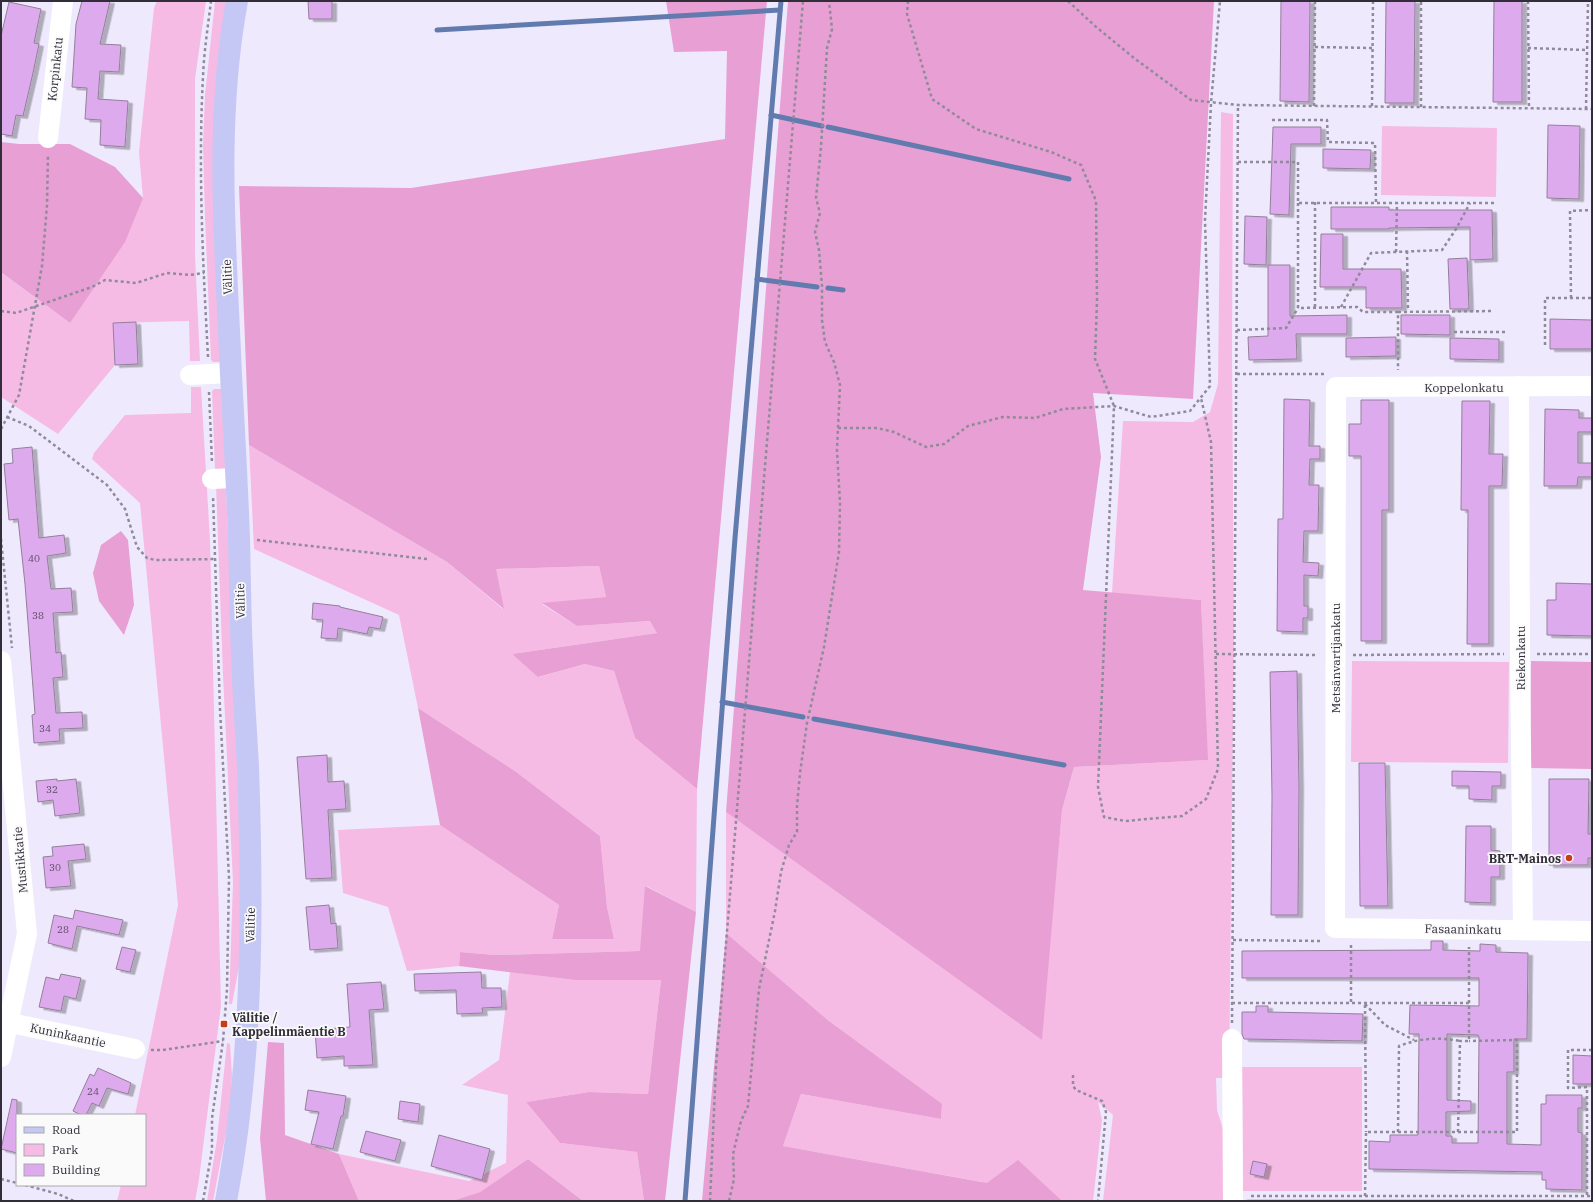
<svg xmlns="http://www.w3.org/2000/svg" width="1593" height="1202" viewBox="0 0 1593 1202" font-family="'IBM Plex Serif',serif">
<defs>
<filter id="shadow"><feDropShadow dx="4.5" dy="2.5" stdDeviation="0" flood-color="#0004"/></filter>
</defs>
<rect width="100%" height="100%" fill="#efe9fd"/>
<g fill="#f5bbe4">
<polygon points="157,1 206,1 195,79 195,255 200,361 190,361 189,321 113,323 115,365 58,434 1,397 1,272 70,323 143,198 139,152 154,8"/>
<polygon points="215,1 228,1 221,360 219,362 213,362 211,360 205,217 203,146 205,95"/>
<polygon points="1221,112 1233,114 1232,354 1234,631 1229,1078 1216,1078 1217,1110 1230,1151 1227,1201 1103,1201 1113,1115 1098,1102 1102,1120 1093,1201 798,1201 982,1182 783,1146 801,1094 941,1119 942,1105 829,1021 726,933 726,812 1041,1039 1062,810 1074,767 1207,760 1201,600 1112,593 1123,421 1193,422 1210,412 1218,384"/>
<polygon points="1382,126 1497,128 1496,197 1381,195"/>
<polygon points="191,387 201,387 210,541 221,1006 199,1179 195,1201 117,1201 121,1185 145,1185 145,1115 135,1115 178,905 140,503 92,459 94,453 125,415 191,413"/>
<polygon points="214,389 221,389 226,468 225,470 215,469 212,391"/>
<polygon points="249,445 447,562 503,609 495,569 599,566 606,597 542,604 577,626 651,621 657,633 512,654 539,677 585,664 614,671 635,738 697,789 696,912 646,886 641,951 495,955 460,952 459,966 407,971 388,907 343,893 338,830 440,825 559,905 552,939 614,939 607,907 600,836 515,771 418,708 399,615 254,549"/>
<polygon points="216,485 226,487 242,859 240,961 232,1004 229,1004 233,882 223,675"/>
<polygon points="1352,661 1509,662 1508,763 1351,762"/>
<polygon points="510,972 575,980 661,980 648,1094 589,1092 526,1102 560,1143 637,1152 644,1201 583,1201 528,1159 480,1192 452,1201 359,1201 339,1154 469,1181 506,1163 508,1095 462,1085 499,1060"/>
<polygon points="227,1043 230,1044 232,1076 230,1111 213,1201 207,1201 217,1139"/>
<polygon points="1242,1067 1362,1067 1362,1191 1243,1191"/>
<polygon points="1248,1199 1556,1199 1589,1201 1243,1201"/>
</g>
<g fill="#e89fd3">
<polygon points="666,1 767,1 697,789 635,738 614,671 585,664 538,677 512,654 657,633 650,621 577,626 542,603 606,597 599,566 496,569 504,609 447,562 249,445 239,186 411,188 725,139 727,51 674,52"/>
<polygon points="788,1 1214,1 1193,399 1093,393 1101,457 1083,590 1201,600 1208,760 1074,767 1062,810 1042,1040 726,812"/>
<polygon points="1,142 19,144 70,144 115,167 143,198 125,242 70,323 1,272"/>
<polygon points="121,531 128,540 134,605 124,635 99,601 93,573 101,545"/>
<polygon points="1531,661 1592,662 1592,769 1530,768"/>
<polygon points="418,708 515,771 600,836 607,907 614,939 552,939 559,905 440,825"/>
<polygon points="645,886 696,912 665,1201 644,1201 637,1152 560,1143 526,1102 589,1092 648,1094 661,980 575,980 459,966 460,952 495,955 640,951"/>
<polygon points="726,933 829,1021 942,1104 941,1119 801,1094 783,1146 987,1183 1018,1160 1062,1201 702,1201"/>
<polygon points="268,1042 284,1043 285,1135 339,1154 359,1201 266,1201 260,1138"/>
<polygon points="528,1159 583,1201 452,1201 480,1192"/>
</g>
<g fill="none" stroke-linecap="round" stroke-linejoin="round">
<g stroke="#617baf" stroke-width="5">
<polyline points="437,30 780,10"/>
<polyline points="771,115 822,126"/>
<polyline points="828,127 1069,179"/>
<polyline points="757,279 817,287"/>
<polyline points="828,288 843,290"/>
<polyline points="722,702 803,717"/>
<polyline points="814,719 1064,765"/>
<polyline points="685,1201 735,538 781,1"/>
</g>
</g>
<g fill="#deaaee" stroke="#937f99" fill-rule="evenodd" filter="url(#shadow)">
<polygon points="82,1 110,1 100,44 121,45 119,72 100,71 98,99 128,101 125,147 100,145 101,120 85,119 87,88 72,87 76,24"/>
<polygon points="308,1 332,1 332,19 309,19"/>
<polygon points="1281,1 1310,1 1309,102 1280,101"/>
<polygon points="1386,1 1415,1 1414,103 1385,103"/>
<polygon points="1494,1 1522,1 1522,102 1493,102"/>
<polygon points="9,2 41,9 34,43 39,44 33,73 23,116 16,115 12,136 1,134 1,36"/>
<polygon points="1548,125 1580,126 1579,199 1547,198"/>
<polygon points="1273,127 1321,127 1321,144 1291,144 1289,215 1270,214"/>
<polygon points="1323,149 1371,150 1370,169 1323,168"/>
<polygon points="1331,207 1389,207 1389,210 1492,210 1493,259 1470,260 1470,227 1389,228 1389,229 1331,229"/>
<polygon points="1245,216 1267,217 1266,265 1244,264"/>
<polygon points="1321,234 1343,234 1343,269 1401,269 1402,308 1366,308 1366,287 1320,287"/>
<polygon points="1467,258 1469,309 1450,309 1448,259"/>
<polygon points="1268,265 1290,265 1290,316 1347,315 1347,334 1296,334 1297,359 1249,360 1248,337 1268,336"/>
<polygon points="1401,315 1450,315 1450,335 1401,334"/>
<polygon points="1550,319 1592,320 1592,349 1550,349"/>
<polygon points="136,322 138,364 115,365 113,323"/>
<polygon points="1396,337 1396,356 1346,357 1346,338"/>
<polygon points="1450,338 1499,339 1499,360 1450,359"/>
<polygon points="1284,399 1310,400 1309,446 1320,446 1320,459 1310,459 1309,485 1319,485 1318,531 1304,531 1303,562 1319,563 1318,576 1304,575 1304,606 1308,606 1308,618 1303,618 1303,632 1277,631 1278,519 1283,519"/>
<polygon points="1361,400 1389,400 1389,510 1382,510 1382,641 1361,641 1361,456 1349,456 1349,424 1361,424"/>
<polygon points="1462,401 1490,401 1489,454 1503,454 1502,486 1489,486 1489,644 1467,644 1468,510 1461,510"/>
<polygon points="1545,409 1579,410 1579,418 1592,418 1592,432 1578,432 1578,463 1592,463 1592,477 1578,477 1577,486 1544,486"/>
<polygon points="32,447 39,538 64,535 66,553 47,556 51,589 71,588 73,612 53,613 56,653 61,652 63,677 53,678 56,713 82,712 83,728 59,729 60,741 34,743 32,715 35,714 25,584 18,519 9,520 4,464 13,463 12,449"/>
<polygon points="1556,583 1592,584 1592,636 1547,635 1547,600 1556,600"/>
<polygon points="313,603 340,606 340,607 383,617 380,629 369,627 367,634 338,628 337,639 321,638 323,620 312,619"/>
<polygon points="1297,671 1299,787 1298,915 1271,915 1272,796 1270,672"/>
<polygon points="327,755 328,782 344,781 346,809 328,810 332,878 306,879 297,757"/>
<polygon points="1359,763 1385,763 1388,906 1360,906"/>
<polygon points="1452,771 1501,772 1501,786 1492,786 1492,800 1469,799 1469,786 1452,786"/>
<polygon points="57,779 57,781 76,779 80,813 55,816 53,800 38,802 36,781"/>
<polygon points="1549,779 1589,779 1588,834 1592,834 1592,858 1588,858 1588,865 1549,865"/>
<polygon points="1466,826 1491,826 1491,850 1500,851 1500,877 1491,877 1491,903 1465,902"/>
<polygon points="84,844 86,859 68,861 71,886 46,888 43,857 53,856 52,847"/>
<polygon points="329,905 331,924 336,923 338,948 310,950 306,907"/>
<polygon points="75,910 123,920 119,935 77,926 72,949 48,943 54,915 73,919"/>
<path d="M1431,941h12v9l37,1v-7l16,1v7l32,1 -1,86h-13v33h-7v72l34,1v-41h5v-9h36v13h-4v24l4,1v57l-36,-1v-9h-4v-8l-173,-3v-28l21,1v-7h28l1,-101h-10l1,-29 69,1v-28h-237v-27l189,-1zM1447,1034l31,1 1,2 -1,106h-26v-7h-6v-24l25,-1v-10l-24,-1z"/>
<polygon points="122,947 136,950 130,972 116,969"/>
<polygon points="481,972 482,988 501,988 502,1007 482,1008 483,1013 457,1014 456,990 415,991 414,974"/>
<polygon points="61,974 81,978 76,999 64,996 61,1011 39,1007 46,977 59,980"/>
<polygon points="381,982 384,1009 369,1010 373,1065 344,1066 344,1056 317,1058 315,1030 350,1027 347,984"/>
<polygon points="1256,1006 1268,1006 1268,1012 1363,1014 1362,1041 1244,1039 1242,1034 1242,1012 1256,1012"/>
<polygon points="1573,1055 1592,1056 1592,1084 1573,1084"/>
<polygon points="98,1068 131,1083 128,1094 107,1088 99,1106 92,1103 86,1115 81,1115 73,1111 90,1074 94,1076"/>
<polygon points="308,1090 346,1096 343,1116 341,1116 333,1149 311,1144 319,1112 305,1110"/>
<polygon points="12,1099 17,1100 17,1153 1,1149"/>
<polygon points="400,1101 420,1104 418,1122 398,1119"/>
<polygon points="366,1131 401,1140 395,1161 360,1152"/>
<polygon points="439,1135 490,1149 482,1180 431,1166"/>
<polygon points="1253,1161 1267,1164 1264,1177 1250,1174"/>
</g>
<g fill="none" stroke-linecap="round" stroke-linejoin="round">
<g stroke="#908b9b" stroke-width="2.5" stroke-dasharray="3 3" stroke-linecap="butt">
<polyline points="908,1 907,14 932,99 976,129 1051,152 1081,165 1096,201 1097,301 1095,359 1114,406 1098,787 1104,817 1125,821 1182,816 1206,799 1218,769 1211,442 1201,398"/>
<polyline points="1068,1 1095,26 1134,58 1191,100 1238,105 1592,109"/>
<polyline points="1528,1 1529,108"/>
<polyline points="1315,47 1373,48"/>
<polyline points="1528,48 1587,50"/>
<polyline points="1314,106 1315,1"/>
<polyline points="1372,106 1373,1"/>
<polyline points="1421,107 1421,1"/>
<polyline points="1586,109 1588,1"/>
<polyline points="1272,120 1327,120 1328,142 1375,143 1376,203"/>
<polyline points="1238,162 1298,162 1298,203 1494,203"/>
<polyline points="1315,202 1315,308"/>
<polyline points="1298,203 1298,308 1357,307 1363,312 1398,312 1398,370"/>
<polyline points="1407,251 1408,310"/>
<polyline points="1396,252 1397,203"/>
<polyline points="1571,298 1570,211 1592,210"/>
<polyline points="1341,307 1371,253 1442,250 1456,229 1470,203"/>
<polyline points="1,311 16,313 92,287 105,280 136,283 167,273 190,275 204,273"/>
<polyline points="1398,312 1494,311"/>
<polyline points="1237,330 1286,328 1298,308"/>
<polyline points="1454,332 1505,332"/>
<polyline points="1545,345 1545,298 1592,298"/>
<path d="M208,357c-5,-93 -10,-187 -5,-280 1,-26 5,-51 8,-76"/>
<polyline points="1237,374 1325,374"/>
<polyline points="209,392 212,463"/>
<polyline points="7,417 29,426 107,485 125,509 137,547 147,558 155,560 215,559"/>
<polyline points="838,428 877,428 894,432 926,447 944,444 968,426 1003,417 1035,418 1063,409 1114,406 1151,417 1190,411 1210,386 1205,220 1211,103 1220,1"/>
<polyline points="1,429 19,395 42,266 47,205 48,154"/>
<polyline points="1,539 12,648"/>
<polyline points="257,540 427,559"/>
<polyline points="1216,654 1318,655"/>
<polyline points="1537,654 1592,654"/>
<polyline points="1353,655 1504,654"/>
<polyline points="1233,940 1322,941"/>
<polyline points="1351,945 1351,1002"/>
<polyline points="1232,1003 1469,1003"/>
<polyline points="1365,1004 1385,1025 1414,1040"/>
<polyline points="1365,1005 1366,1132"/>
<polyline points="1232,1023 1238,105"/>
<polyline points="151,1050 163,1050 223,1041"/>
<polyline points="1073,1075 1073,1086 1076,1090 1102,1101 1106,1112 1098,1201"/>
<path d="M1398,1132l1,-86c21,-8 39,-9 61,-5"/>
<polyline points="1458,1132 1517,1132 1517,1040 1469,1041"/>
<polyline points="1,1179 17,1183"/>
<polyline points="25,1185 58,1194 74,1201"/>
<polyline points="1587,1195 1587,1087 1568,1088 1568,1050 1592,1050"/>
<polyline points="1251,1196 1592,1196"/>
<polyline points="1365,1196 1366,1132 1458,1132 1460,1041 1469,1041 1469,947"/>
<polyline points="203,1201 212,1150 212,1118 223,1041 227,989 229,878 220,709 213,496"/>
<polyline points="710,1201 716,1066 803,1"/>
<polyline points="729,1201 734,1179 733,1154 741,1121 748,1106 759,989 775,911 781,872 789,845 797,832 797,806 800,773 807,723 824,647 839,552 840,503 837,450 840,385 834,362 825,342 822,320 822,286 819,250 815,232 820,213 816,198 821,147 827,48 832,29 829,1"/>
</g>
<g stroke="#fff" stroke-width="20">
<polyline points="48,138 63,1"/>
<polyline points="190,375 231,373"/>
<polyline points="1519,386 1520,654 1523,930"/>
<polyline points="1592,386 1336,387 1335,928 1592,931"/>
<polyline points="212,479 236,478"/>
<polyline points="1,661 27,934 1,1057"/>
<polyline points="1,1021 135,1049"/>
<polyline points="1232,1039 1233,1201"/>
</g>
<path stroke="#c5c8f5" stroke-width="22" d="M226,1201c27,-141 27,-290 22,-434 -2,-38 -5,-76 -6,-114 -2,-39 -2,-77 -3,-115 -2,-55 -5,-109 -8,-163 -5,-124 -17,-251 6,-374"/>
</g>
<g fill="#c73d1a" stroke="#fafafa" stroke-width="1.5">
<circle cx="1569" cy="858" r="4"/>
<rect x="220" y="1020" width="8" height="8" rx="2"/>
</g>
<g text-anchor="middle" dominant-baseline="central" stroke-width="3.5" stroke-linejoin="round" paint-order="stroke">
<g font-size="10" fill="#5c4c66">
<text x="34" y="558">40</text>
<text x="38" y="615">38</text>
<text x="45" y="728">34</text>
<text x="52" y="789">32</text>
<text x="55" y="867">30</text>
<text x="63" y="929">28</text>
<text x="93" y="1091">24</text>
</g>
<g font-size="12" fill="#312d39" stroke="#fafafa">
<text transform="translate(55 69) rotate(-84)">Korpinkatu</text>
<text transform="translate(227 277) rotate(-92)">Välitie</text>
<text x="1464" y="387">Koppelonkatu</text>
<text transform="translate(240 601) rotate(-91)">Välitie</text>
<text transform="translate(1335 658) rotate(-90)">Metsänvartijankatu</text>
<text transform="translate(1520 658) rotate(-90)">Riekonkatu</text>
<text transform="translate(20 860) rotate(-95)">Mustikkatie</text>
<text transform="translate(250 925) rotate(-89)">Välitie</text>
<text transform="translate(1463 929) rotate(1)">Fasaaninkatu</text>
<text transform="translate(68 1035) rotate(12)">Kuninkaantie</text>
</g>
<g font-size="12" font-weight="bold" fill="#312d39" stroke="#fafafa" text-anchor="end">
<text x="1561" y="858">BRT-Mainos</text>
<text x="232" y="1017" text-anchor="start">Välitie /<tspan x="232" dy="14">Kappelinmäentie B</tspan></text>
</g>
</g>
<rect width="1593" height="1202" fill="none" stroke="#312d39" stroke-width="4"/>
<rect x="16" y="1114" width="130" height="72" fill="#fafafa" stroke="#aaa8ad"/>
<rect x="24" y="1127" width="20" height="6" fill="#c5c8f5" stroke="#aaa8ad"/>
<text x="52" y="1134" font-size="12" fill="#312d39">Road</text>
<rect x="24" y="1144" width="20" height="12" fill="#f5bbe4" stroke="#aaa8ad"/>
<text x="52" y="1154" font-size="12" fill="#312d39">Park</text>
<rect x="24" y="1164" width="20" height="12" fill="#deaaee" stroke="#aaa8ad"/>
<text x="52" y="1174" font-size="12" fill="#312d39">Building</text>
</svg>
